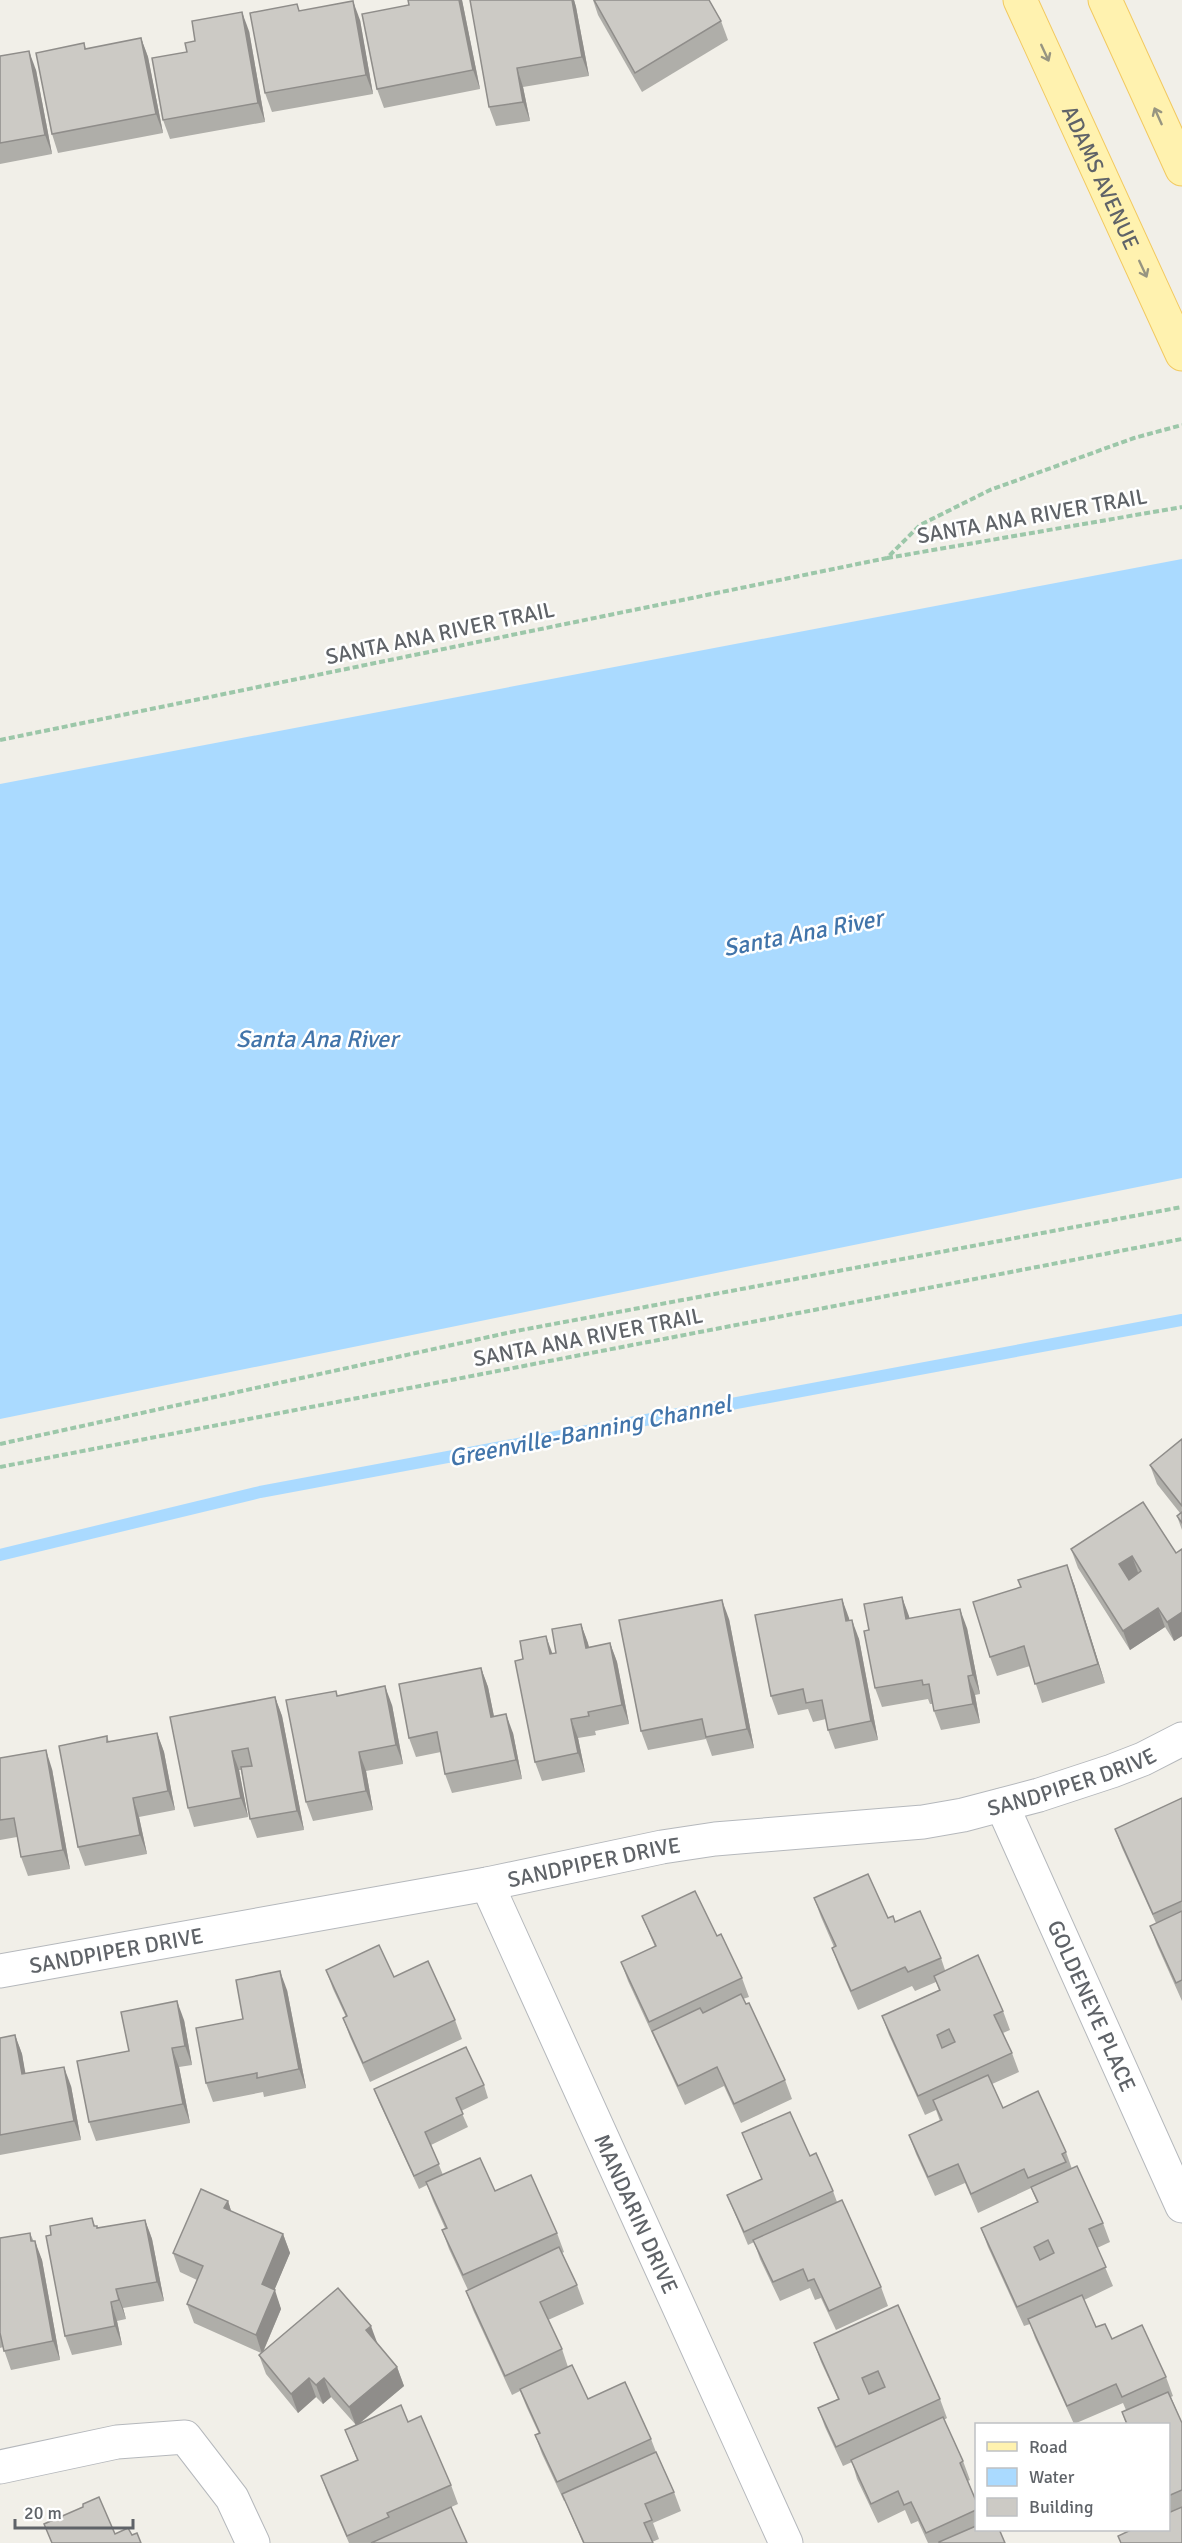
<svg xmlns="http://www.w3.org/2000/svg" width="1182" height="2543" viewBox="0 0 1182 2543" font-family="Signika,sans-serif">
<rect width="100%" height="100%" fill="#f1efe8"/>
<polygon fill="#aadaff" points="1182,559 1182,1178 0,1419 0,784"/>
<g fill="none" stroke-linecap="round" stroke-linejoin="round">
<polyline stroke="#aadaff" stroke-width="12" points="0,1555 260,1492 1182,1320"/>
<g stroke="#b5b8bc" stroke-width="35">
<g id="minor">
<path id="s1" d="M1002,1805l180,401"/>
<path id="s2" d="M487,1884l299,659"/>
<path id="s3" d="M0,1971l487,-87 175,-37 53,-8 208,-17 40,-7 76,-20 73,-24 31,-12 39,-20"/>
<polyline points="0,2467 117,2442 185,2437 232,2498 253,2543"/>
</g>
</g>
<g stroke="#f2c960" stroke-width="35">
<g id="major">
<path id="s4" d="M1020,0l162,354"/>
<polyline points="1105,0 1182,169"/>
</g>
</g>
<g stroke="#9cc7a9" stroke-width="4" stroke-dasharray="6 3" stroke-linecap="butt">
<polyline points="887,558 1182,507"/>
<polyline points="0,740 887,558 920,525 990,490 1134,438 1182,425"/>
<polyline points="0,1444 516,1331 1182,1207"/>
<polyline points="0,1467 1182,1239"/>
</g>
<use href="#minor" stroke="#fff" stroke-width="33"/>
<use href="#major" stroke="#fff2af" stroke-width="33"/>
</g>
<g fill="#afaea9">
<polygon points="408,0 462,0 480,89 384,108 377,89 409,5"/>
<polygon points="470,0 574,0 576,7 589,76 523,87 530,121 496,126 489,107"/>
<polygon points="593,0 709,0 721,21 728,40 642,92 598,15"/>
<polygon points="300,11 360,20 373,94 272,112 265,93"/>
<polygon points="249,31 265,122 170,139 163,120 187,52"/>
<polygon points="141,38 148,57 163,133 58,153 52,134 84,43 86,49"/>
<polygon points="0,56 36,70 52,154 0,164"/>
<polygon points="1182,1439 1182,1530 1177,1516 1180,1513 1157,1484 1150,1465"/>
<polygon points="1071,1549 1176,1553 1182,1549 1182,1636 1174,1641 1165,1627 1130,1650 1078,1568"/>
<polygon points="1074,1584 1105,1683 1042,1703 1030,1666 997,1676 990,1657"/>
<polygon points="902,1597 909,1618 967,1628 980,1694 975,1695 980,1723 941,1730 934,1711 933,1704 930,1704 928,1699 882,1707 875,1688 869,1630"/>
<polygon points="842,1599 849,1621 859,1639 878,1740 835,1749 828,1730 826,1719 813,1722 808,1709 778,1715 771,1696"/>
<polygon points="729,1619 754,1748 712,1756 706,1739 648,1750 641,1731"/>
<polygon points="581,1624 589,1647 610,1643 617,1662 629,1724 595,1731 596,1735 578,1738 585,1772 542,1781 535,1762 523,1659 556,1653"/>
<polygon points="481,1668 488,1687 494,1717 513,1733 522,1779 452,1793 445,1774 441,1752 416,1757 409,1738"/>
<polygon points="338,1696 392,1705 403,1764 366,1771 373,1810 313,1821 306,1802"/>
<polygon points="275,1697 282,1716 304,1830 257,1838 250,1819 241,1770 239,1770 248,1817 194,1827 188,1808"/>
<polygon points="157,1733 164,1752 175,1810 139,1817 147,1854 85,1866 78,1847 107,1736 109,1742"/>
<polygon points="0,1758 52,1769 70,1869 28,1876 21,1857 17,1837 0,1840"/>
<polygon points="1182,1798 1182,2001 1157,1945 1150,1926 1156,1923 1122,1848 1115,1829"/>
<polygon points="814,1898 888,1918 895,1922 941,1958 945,1970 1003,2011 1010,2030 1003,2033 1012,2053 1019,2072 992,2084 1003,2108 1066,2152 1072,2169 1103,2223 1110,2242 1097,2248 1113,2286 1084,2300 1096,2327 1166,2377 1173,2396 1171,2397 1182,2423 1182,2543 1121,2543 1118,2536 1128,2532 1127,2529 1168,2529 1168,2424 1126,2424 1122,2412 1126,2410 1123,2403 1074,2424 1035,2338 1030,2324 1024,2326 988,2247 981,2228 1037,2202 1031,2188 978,2213 965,2183 935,2196 916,2154 909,2135 940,2121 936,2110 925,2115 889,2035 882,2016 939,1990 936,1982 915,1991 912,1986 858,2010 839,1967 832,1948 834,1947 821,1917"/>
<polygon points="642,1916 717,1936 742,1978 749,1997 743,1999 785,2080 792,2099 741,2123 724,2086 685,2105 628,1981 621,1962 655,1947"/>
<polygon points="326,1970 394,1977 455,2020 462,2039 370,2082 350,2037 343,2018 346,2017 333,1989"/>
<polygon points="287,1990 306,2088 264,2097 263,2092 213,2102 206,2083 243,2019"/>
<polygon points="184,2020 192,2065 179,2067 190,2123 96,2141 89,2122 129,2051"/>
<polygon points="15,2035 22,2054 25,2074 71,2086 81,2140 0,2155 0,2038"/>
<polygon points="484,2085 488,2098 461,2111 468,2127 431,2145 443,2175 495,2191 557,2233 564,2252 562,2253 577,2285 584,2304 548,2320 562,2349 568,2367 588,2399 651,2439 656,2452 674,2492 681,2511 653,2523 659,2539 652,2542 653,2543 583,2543 565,2501 564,2501 542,2454 535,2435 539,2434 527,2408 520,2391 512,2395 473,2310 466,2291 468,2290 449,2249 442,2230 445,2228 433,2201 427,2185 419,2189 379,2102 374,2089"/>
<polygon points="742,2133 810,2156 833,2191 837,2202 881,2287 888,2306 836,2330 821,2298 815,2300 810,2288 780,2301 760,2259 754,2242 748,2245 727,2195 762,2180"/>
<polygon points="228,2201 231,2211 283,2234 290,2253 274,2290 281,2309 264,2350 377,2343 397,2367 404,2386 359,2424 408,2422 451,2485 458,2504 395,2532 467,2543 349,2543 328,2495 321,2476 357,2460 345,2430 356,2425 331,2397 323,2404 316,2397 298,2413 266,2374 259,2355 261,2353 194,2323 187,2304 197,2280 180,2272 173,2253"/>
<polygon points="92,2218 95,2226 98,2228 145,2220 152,2239 164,2301 123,2308 126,2319 117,2321 122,2345 72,2355 65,2336 51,2235"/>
<polygon points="30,2233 42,2260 60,2360 11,2370 3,2347 0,2348 0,2238"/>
<polygon points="814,2343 940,2399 947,2418 944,2420 963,2461 970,2480 968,2481 976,2501 976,2529 1005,2543 928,2543 918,2521 911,2524 905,2510 878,2523 857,2479 852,2462 843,2466 825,2427 818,2408 838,2399 821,2362"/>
</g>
<g fill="#8f8d8a">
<polygon points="459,0 462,0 480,89 473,70"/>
<polygon points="572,0 574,0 576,7 589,76 582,57"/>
<polygon points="353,1 360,20 373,94 366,75"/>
<polygon points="242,12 249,31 265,122 258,103"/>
<polygon points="141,38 148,57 163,133 156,114"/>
<polygon points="29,51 36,70 52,154 45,135"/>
<polygon points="517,68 523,87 530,121 523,102"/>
<polygon points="1132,1556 1139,1575 1126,1584 1119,1564"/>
<polygon points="1067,1565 1074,1584 1105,1683 1098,1664"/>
<polygon points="902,1597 909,1616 913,1638 906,1619"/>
<polygon points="842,1599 849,1618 853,1640 846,1621"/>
<polygon points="722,1600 729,1619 754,1748 747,1729"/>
<polygon points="1158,1608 1165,1627 1130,1650 1123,1631"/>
<polygon points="960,1609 967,1628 980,1694 973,1675"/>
<polygon points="1182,1612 1182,1636 1174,1641 1167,1622"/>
<polygon points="852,1620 859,1639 878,1740 871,1721"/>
<polygon points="581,1624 588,1643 593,1667 586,1648"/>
<polygon points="546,1636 553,1655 550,1654"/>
<polygon points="610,1643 617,1662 629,1724 622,1705"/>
<polygon points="481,1668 488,1687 498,1736 491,1717"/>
<polygon points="968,1676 975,1695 980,1723 973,1704"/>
<polygon points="385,1686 392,1705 403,1764 396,1745"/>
<polygon points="275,1697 282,1716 304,1830 297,1811"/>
<polygon points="506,1714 513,1733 522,1779 516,1760"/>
<polygon points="571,1719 578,1738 585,1772 578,1753"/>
<polygon points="157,1733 164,1752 175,1810 168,1791"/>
<polygon points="46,1750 52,1769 70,1869 63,1850"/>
<polygon points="232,1751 239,1770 248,1817 241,1798"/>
<polygon points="359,1752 366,1771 373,1810 366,1791"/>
<polygon points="133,1798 139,1817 147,1854 140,1835"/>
<polygon points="280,1971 287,1990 306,2088 299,2069"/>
<polygon points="177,2001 184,2020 192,2065 185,2046"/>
<polygon points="15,2035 22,2054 29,2093 22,2074"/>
<polygon points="172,2048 179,2067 190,2123 183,2104"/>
<polygon points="64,2067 71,2086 81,2140 74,2121"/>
<polygon points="228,2201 234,2220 224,2208"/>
<polygon points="145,2220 152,2239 164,2301 157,2282"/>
<polygon points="283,2234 290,2253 269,2303 262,2284"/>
<polygon points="35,2241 42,2260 60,2360 53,2341"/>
<polygon points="116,2289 123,2308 126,2319 119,2300"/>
<polygon points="275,2290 281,2309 262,2354 256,2335"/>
<polygon points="111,2302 117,2321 122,2345 115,2326"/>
<polygon points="371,2326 378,2345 366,2330"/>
<polygon points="397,2367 404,2386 356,2426 349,2407"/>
<polygon points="309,2378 316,2397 298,2413 291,2394"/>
<polygon points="324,2378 331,2397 323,2404 316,2385"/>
</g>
<g fill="#cccac5" stroke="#8f8d8a" stroke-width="1.5" fill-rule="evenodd">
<polygon points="408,0 459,0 473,70 377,89 362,14 409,5"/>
<polygon points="470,0 572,0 582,57 517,68 523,102 489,107"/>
<polygon points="594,0 709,0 721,21 635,73"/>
<polygon points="353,1 366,75 265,93 250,13 297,4 299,11"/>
<polygon points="242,12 258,103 163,120 152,58 187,52 185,43 195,41 192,21"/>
<polygon points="141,38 156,114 52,134 36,53 84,43 85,49"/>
<polygon points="29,51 45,135 0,143 0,56"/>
<polygon points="1182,1439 1182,1506 1150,1465"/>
<path d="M1143,1502l33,51 6,-4v63l-15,10 -9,-14 -35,23 -52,-82zM1132,1556l9,15 -12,9 -10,-16z"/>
<polygon points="1182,1512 1182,1523 1177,1516"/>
<polygon points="1067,1565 1098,1664 1035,1684 1024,1646 990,1657 973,1602 1021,1587 1018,1580"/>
<polygon points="902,1597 906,1619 960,1609 973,1675 968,1676 973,1704 934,1711 929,1684 923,1685 922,1680 875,1688 864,1631 869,1630 864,1604"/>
<polygon points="842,1599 846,1621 852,1620 871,1721 828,1730 822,1700 806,1703 803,1689 771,1696 755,1615"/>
<polygon points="722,1600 747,1729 706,1737 702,1719 641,1731 619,1620"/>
<polygon points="581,1624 586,1648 610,1643 622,1705 588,1712 589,1716 571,1719 578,1753 535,1762 515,1661 523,1659 520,1641 546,1636 550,1654 556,1653 552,1629"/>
<polygon points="481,1668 491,1717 506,1714 516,1760 445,1774 437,1732 409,1738 399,1684"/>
<polygon points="385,1686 396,1745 359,1752 366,1791 306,1802 286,1700 336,1691 337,1696"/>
<polygon points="275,1697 297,1811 250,1819 241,1767 252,1766 248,1748 232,1751 241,1798 188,1808 170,1717"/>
<polygon points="157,1733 168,1791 133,1798 140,1835 78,1847 59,1746 107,1736 107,1742"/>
<polygon points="46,1750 63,1850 21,1857 14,1818 0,1820 0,1758"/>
<polygon points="1182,1798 1182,1901 1153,1914 1115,1829"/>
<polygon points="868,1874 888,1918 893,1916 895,1922 920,1911 941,1958 908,1972 905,1967 851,1991 832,1948 836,1946 814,1898"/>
<polygon points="695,1891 717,1936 721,1934 742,1978 649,2022 621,1962 656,1946 642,1916"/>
<polygon points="1182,1911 1182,1980 1176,1983 1150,1926"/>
<polygon points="379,1945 394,1977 428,1961 455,2020 363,2063 343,2018 347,2016 326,1970"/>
<path d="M978,1955l25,56 -9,4 18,38 -94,43 -36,-80 58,-26 -6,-14zM949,2029l6,13 -13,6 -5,-13z"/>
<polygon points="280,1971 299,2069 257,2078 257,2073 206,2083 196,2028 243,2019 236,1980"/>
<polygon points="741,1994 746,2004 749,2003 785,2080 734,2104 717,2067 678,2086 652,2031 700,2008 703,2013"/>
<polygon points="177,2001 185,2046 172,2048 183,2104 89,2122 77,2061 129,2051 121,2012"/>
<polygon points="15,2035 22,2074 64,2067 74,2121 0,2135 0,2038"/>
<polygon points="466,2047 484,2085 456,2098 463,2114 425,2132 439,2164 414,2176 374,2089"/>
<polygon points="988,2075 1003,2108 1038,2091 1066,2152 1062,2154 1066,2162 1028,2178 1024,2169 971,2194 958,2164 928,2177 909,2135 942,2120 933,2100"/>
<polygon points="790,2112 810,2156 816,2153 833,2191 744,2232 727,2195 762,2179 742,2133"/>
<polygon points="480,2158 495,2191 531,2175 557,2233 463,2275 442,2230 447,2228 426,2182"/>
<path d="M1077,2166l26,57 -14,6 17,38 -89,40 -36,-79 57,-26 -7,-15zM1048,2240l6,13 -14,7 -6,-13z"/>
<polygon points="201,2189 228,2201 224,2208 283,2234 262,2284 275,2290 256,2335 187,2304 203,2266 173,2253"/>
<polygon points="842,2200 881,2287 829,2311 814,2279 808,2281 803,2269 773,2282 753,2240"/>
<polygon points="92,2218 94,2226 97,2226 97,2228 145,2220 157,2282 116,2289 119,2300 111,2302 115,2326 65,2336 46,2236 51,2235 50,2226"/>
<polygon points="30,2233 31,2241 35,2241 53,2341 4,2351 0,2333 0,2238"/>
<polygon points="559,2247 577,2285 540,2302 562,2349 505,2376 466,2291"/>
<polygon points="338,2288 371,2326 366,2330 397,2367 349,2407 324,2378 316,2385 309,2378 291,2394 259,2355"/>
<polygon points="1082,2295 1096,2327 1105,2324 1112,2339 1142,2325 1166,2377 1122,2397 1116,2384 1067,2406 1028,2319"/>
<path d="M898,2305l42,94 -104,48 -18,-39 21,-9 -25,-56zM878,2371l7,16 -16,7 -7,-16z"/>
<polygon points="572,2365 588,2399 625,2382 651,2439 557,2482 535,2435 540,2433 520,2389"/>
<polygon points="1168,2392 1182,2423 1182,2490 1168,2496 1168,2424 1127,2424 1122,2412"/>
<polygon points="401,2405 408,2422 421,2416 451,2485 387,2513 389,2517 347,2536 321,2476 358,2460 345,2430"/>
<polygon points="943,2417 963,2461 960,2463 976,2501 976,2510 926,2533 911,2502 904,2505 898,2491 871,2504 851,2460"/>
<polygon points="656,2452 674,2492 645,2504 652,2520 644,2523 653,2543 584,2543 562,2494"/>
<polygon points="99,2497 115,2534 128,2528 132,2535 137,2533 141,2543 52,2543 44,2524 83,2507 83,2504"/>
<polygon points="451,2507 467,2543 371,2543"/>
<polygon points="1182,2507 1182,2543 1121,2543 1118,2536 1133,2529 1168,2529 1168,2513"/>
<polygon points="976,2526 976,2529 999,2529 1005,2543 939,2543 939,2542"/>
</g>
<defs><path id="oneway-shaft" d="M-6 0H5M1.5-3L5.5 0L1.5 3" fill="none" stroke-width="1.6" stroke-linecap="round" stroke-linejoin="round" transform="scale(1.5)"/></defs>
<g stroke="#979581">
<use href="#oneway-shaft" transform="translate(1045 53) rotate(65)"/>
<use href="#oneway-shaft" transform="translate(1158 116) rotate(-114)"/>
<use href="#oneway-shaft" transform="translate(1143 269) rotate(65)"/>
</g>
<g text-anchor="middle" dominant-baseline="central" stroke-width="5" stroke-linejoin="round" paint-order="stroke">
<g font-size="22" fill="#5f6368" stroke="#fff">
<text stroke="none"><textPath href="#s4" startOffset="195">ADAMS AVENUE</textPath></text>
<text transform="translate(1032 516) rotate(-10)">SANTA ANA RIVER TRAIL</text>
<text transform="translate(440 633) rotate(-12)">SANTA ANA RIVER TRAIL</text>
<text transform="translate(588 1337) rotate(-11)">SANTA ANA RIVER TRAIL</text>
<text stroke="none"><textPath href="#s3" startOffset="1090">SANDPIPER DRIVE</textPath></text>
<text stroke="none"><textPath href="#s3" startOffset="604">SANDPIPER DRIVE</textPath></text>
<text stroke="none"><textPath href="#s3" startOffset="118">SANDPIPER DRIVE</textPath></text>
<text stroke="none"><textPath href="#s1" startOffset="220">GOLDENEYE PLACE</textPath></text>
<text stroke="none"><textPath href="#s2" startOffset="362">MANDARIN DRIVE</textPath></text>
</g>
<g font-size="24" font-style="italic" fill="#4174aa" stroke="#fff">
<text transform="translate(803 933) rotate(-11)">Santa Ana River</text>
<text x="317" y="1039">Santa Ana River</text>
<text transform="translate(590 1431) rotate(-11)">Greenville-Banning Channel</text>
</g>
</g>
<rect x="975" y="2423" width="195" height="108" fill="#ffffff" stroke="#bfc1c3" stroke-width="1.5"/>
<rect x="987" y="2442" width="30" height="9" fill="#fff2af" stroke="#bfc1c3" stroke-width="1.5"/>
<text x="1029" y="2453" font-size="18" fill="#5f6368">Road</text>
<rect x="987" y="2468" width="30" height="18" fill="#aadaff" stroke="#bfc1c3" stroke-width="1.5"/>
<text x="1029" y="2483" font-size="18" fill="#5f6368">Water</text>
<rect x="987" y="2498" width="30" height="18" fill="#cccac5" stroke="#bfc1c3" stroke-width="1.5"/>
<text x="1029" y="2513" font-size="18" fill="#5f6368">Building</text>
<path d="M15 2519v9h118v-9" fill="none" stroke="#5f6368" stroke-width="3"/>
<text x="24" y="2519" font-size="18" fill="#5f6368" stroke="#ffffff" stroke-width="4.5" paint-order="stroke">20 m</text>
</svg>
